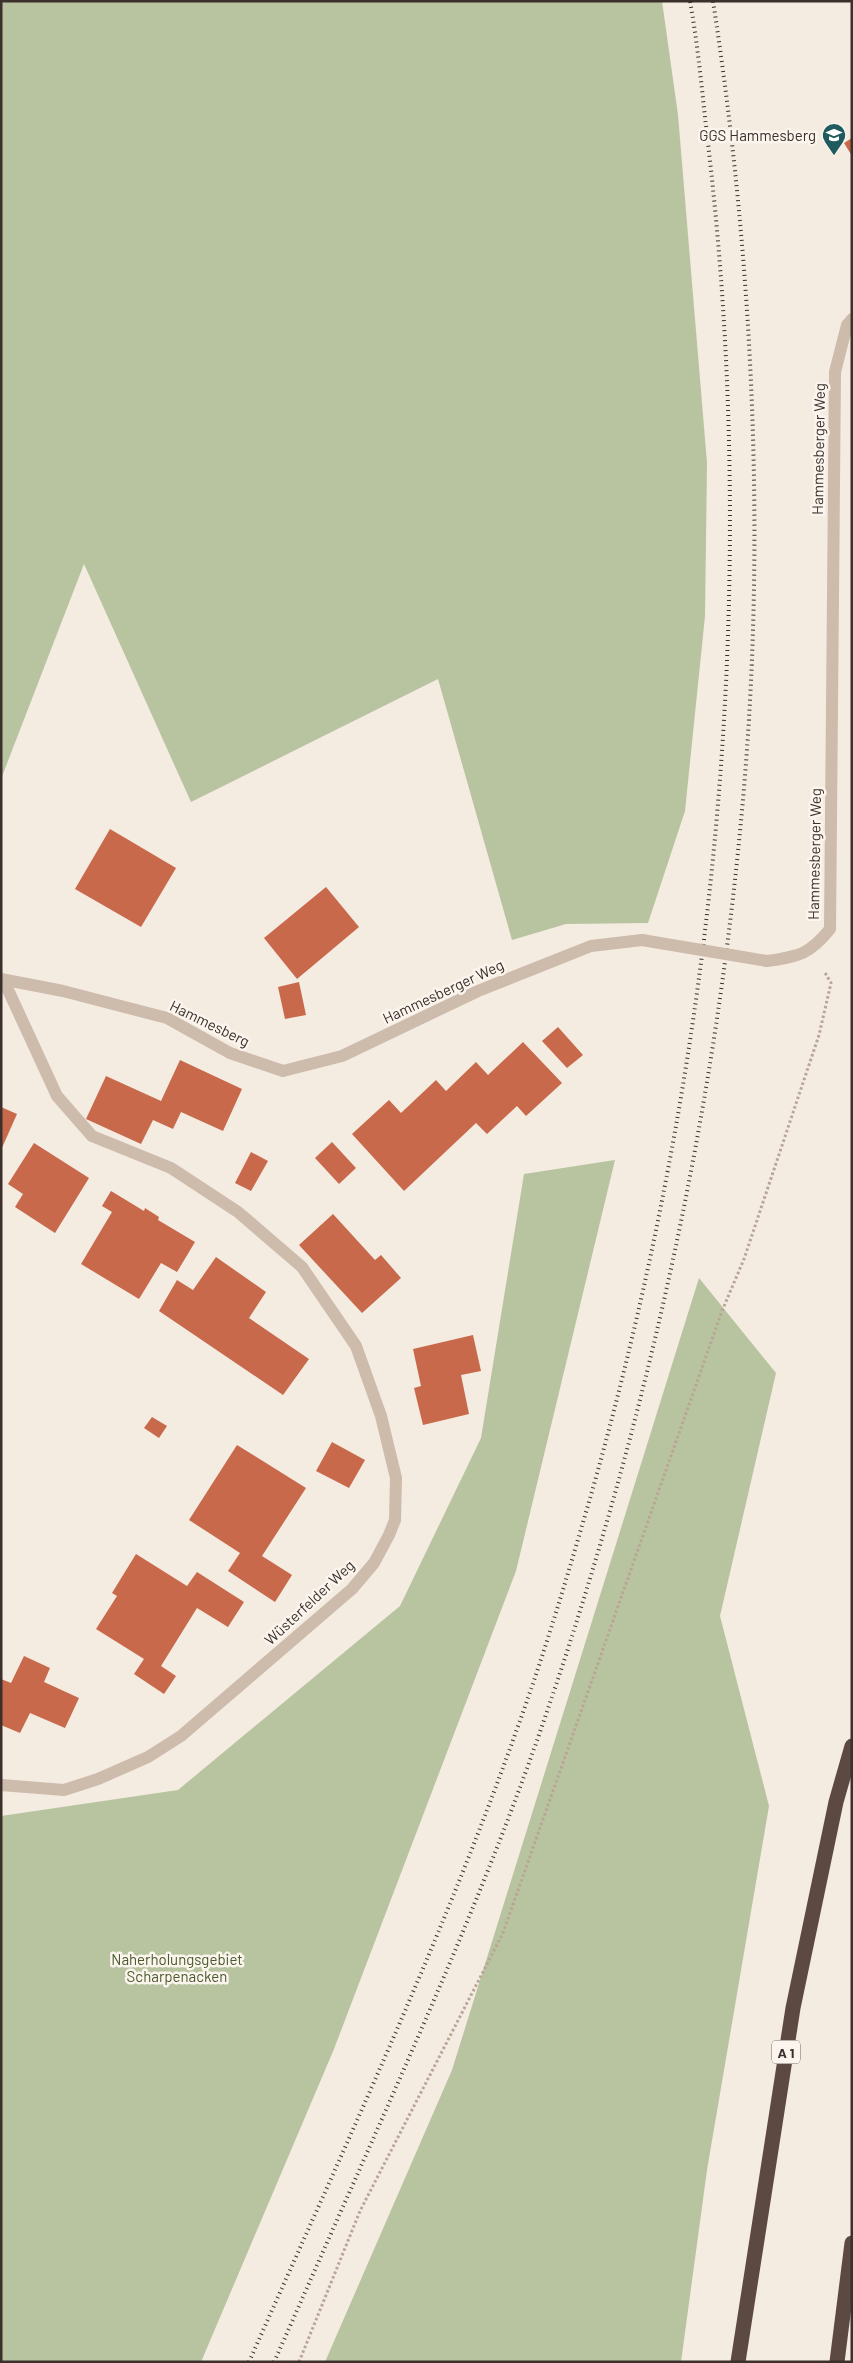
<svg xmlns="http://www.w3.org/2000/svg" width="853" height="2363" viewBox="0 0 853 2363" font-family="Barlow,sans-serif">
<rect width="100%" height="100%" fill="#f4ebe1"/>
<g fill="#b8c4a0">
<polygon points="1,1 662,1 678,115 707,463 705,616 685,811 648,923 566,924 512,940 438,679 191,802 84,564 1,779"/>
<polygon points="615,1160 516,1571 334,2049 201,2362 1,2362 1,1816 178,1790 400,1606 481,1438 524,1174"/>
<polygon points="699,1278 776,1373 720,1616 769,1806 707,2170 681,2362 325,2362 452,2070"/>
</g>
<g fill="#c8694b">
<polygon points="852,138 852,156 844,143"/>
<polygon points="110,829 176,868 141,927 75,889"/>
<polygon points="326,887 359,927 297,979 264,938"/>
<polygon points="299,982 306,1015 285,1019 278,987"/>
<polygon points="558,1027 583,1055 567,1068 542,1041"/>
<polygon points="523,1042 562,1083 526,1116 517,1106 487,1134 476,1123 404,1191 352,1134 389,1100 401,1113 436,1080 446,1091 476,1062 488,1075"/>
<polygon points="180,1060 242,1089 223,1131 181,1112 173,1129 153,1120 141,1144 86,1119 106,1076 161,1101"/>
<polygon points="1,1107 17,1114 1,1150"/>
<polygon points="332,1142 356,1168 339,1184 315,1158"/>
<polygon points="34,1143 89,1178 55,1233 15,1207 23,1194 8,1184"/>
<polygon points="251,1152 268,1161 251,1191 235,1183"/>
<polygon points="111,1191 144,1211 145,1208 159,1217 158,1220 195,1242 177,1272 161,1263 139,1299 81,1264 112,1212 102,1206"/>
<polygon points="333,1214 375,1260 381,1255 401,1278 362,1313 299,1245"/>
<polygon points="216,1257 266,1292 249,1318 309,1359 283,1395 159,1311 177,1280 193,1290"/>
<polygon points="473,1335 481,1371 461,1375 469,1414 423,1425 414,1388 421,1386 413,1349"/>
<polygon points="152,1417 167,1426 159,1438 144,1428"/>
<polygon points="332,1442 365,1460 349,1488 316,1471"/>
<polygon points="237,1445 306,1488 262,1556 292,1575 275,1602 228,1571 240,1553 189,1520"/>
<polygon points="136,1554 187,1586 197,1572 244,1602 228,1627 197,1608 161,1666 176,1676 164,1694 134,1674 144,1659 96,1629 117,1596 112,1593"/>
<polygon points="24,1656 50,1668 44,1682 79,1698 65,1728 30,1713 20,1733 1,1725 1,1679 11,1683"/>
</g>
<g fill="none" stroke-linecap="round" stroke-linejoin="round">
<polyline stroke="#b9a596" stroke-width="3" stroke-dasharray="2.5 2.5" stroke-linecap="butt" points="299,2362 360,2211 503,1933 722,1311 744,1259 819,1035 831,983 824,971"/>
<g stroke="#cdbbac" stroke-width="12">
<path d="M767,961c32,-5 42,-6 63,-32l5,-557 12,-47 5,-6"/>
<polyline points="1,979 63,991 167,1018 230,1053 283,1071 342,1056 478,991 591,946 642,940"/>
<polyline points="1,983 4,981 57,1096 92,1136 171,1168 238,1212 302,1267 356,1346 381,1416 396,1478 395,1520 389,1535 374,1563 352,1589 181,1736 148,1757 98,1779 64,1790 1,1785"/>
</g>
<g stroke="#5c4a42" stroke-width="15">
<polyline points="738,2362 793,2008 836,1802 852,1746"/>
<polyline points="837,2362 852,2243"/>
</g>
<g stroke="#3b302b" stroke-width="4" stroke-dasharray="1 4" stroke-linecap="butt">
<path d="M249,2362c93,-210 191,-417 268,-633 28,-77 51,-155 74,-234 125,-440 171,-904 116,-1360 -5,-44 -9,-89 -17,-134"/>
<path d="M274,2362c27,-60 53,-120 80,-180 66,-149 133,-298 187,-453 102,-294 171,-599 200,-908 26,-269 13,-553 -28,-820"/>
</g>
<polyline stroke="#cdbbac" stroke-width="12" points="642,940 767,961"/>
</g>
<defs>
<g id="school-pin" transform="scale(1.25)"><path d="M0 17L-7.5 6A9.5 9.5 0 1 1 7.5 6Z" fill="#1f5a5e" stroke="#fbf5ee"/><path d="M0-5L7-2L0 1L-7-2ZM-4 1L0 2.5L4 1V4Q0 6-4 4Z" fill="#fff"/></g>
</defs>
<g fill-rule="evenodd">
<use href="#school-pin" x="834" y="135"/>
</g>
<g text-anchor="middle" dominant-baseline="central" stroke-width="5" stroke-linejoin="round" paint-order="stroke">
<rect fill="#fbf5ee" stroke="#756b66" stroke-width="1" x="772" y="2040.5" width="28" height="23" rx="4"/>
<g font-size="14" font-weight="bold" fill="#3b302b">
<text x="786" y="2052">A 1</text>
</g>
<g font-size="15" fill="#3b302b" stroke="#fbf5ee" text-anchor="end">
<text x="816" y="135">GGS Hammesberg</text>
</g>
<g font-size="15" fill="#3b302b" stroke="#fbf5ee">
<text transform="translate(818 449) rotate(-89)">Hammesberger Weg</text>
<text transform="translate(814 854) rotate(-89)">Hammesberger Weg</text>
<text transform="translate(443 991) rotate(-25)">Hammesberger Weg</text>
<text transform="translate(210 1023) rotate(26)">Hammesberg</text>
<text transform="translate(309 1602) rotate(-43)">Wüsterfelder Weg</text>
</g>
<g font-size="15" fill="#4a5a2e" stroke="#fbf5ee">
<text x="177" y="1959">Naherholungsgebiet<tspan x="177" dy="17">Scharpenacken</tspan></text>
</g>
</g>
<rect width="853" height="2363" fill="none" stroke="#3b302b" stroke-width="5"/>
</svg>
